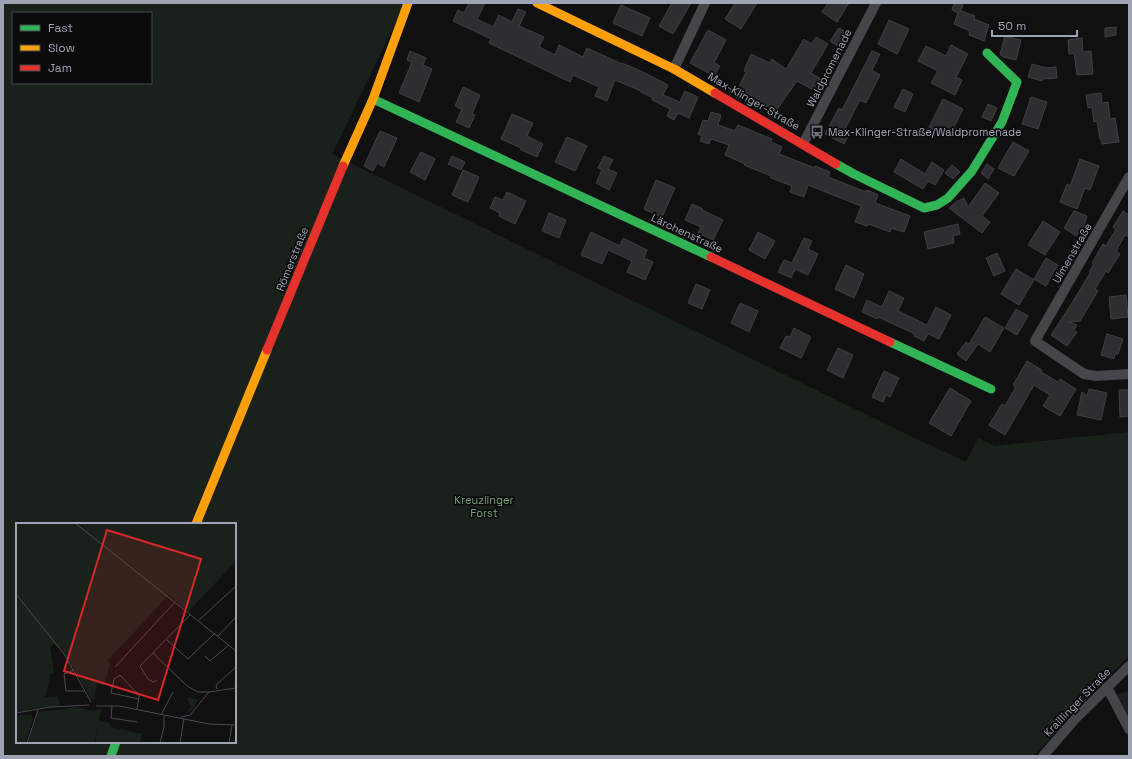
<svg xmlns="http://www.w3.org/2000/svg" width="1132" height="759" viewBox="0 0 1132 759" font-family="'Space Grotesk',sans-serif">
<rect width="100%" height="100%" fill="#101011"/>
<polygon fill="#1d1d20" points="1129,691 1129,739 1107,697"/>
<path fill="#1a211b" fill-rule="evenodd" d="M3,3h402l-73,151 568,277 66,31 12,-24 17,8 134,-14v224l-45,46 -50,54h-1031zM13,13h138v70h-138zM17,524h218v218h-218z"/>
<g fill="#2e2e31" stroke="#3f4045">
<polygon points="469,3 485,3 477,19 493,27 499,15 512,22 518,9 526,12 519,26 544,37 539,47 555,55 559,45 583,57 587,48 622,64 622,63 643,72 668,85 663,95 680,102 685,91 698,97 689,118 678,113 674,120 667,116 670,109 652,100 653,98 641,92 641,91 615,80 607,101 595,96 599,87 573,75 570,82 489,43 491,39 453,21 458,10 464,13"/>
<polygon points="672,3 691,3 673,34 659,26"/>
<polygon points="735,3 757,3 741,29 725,19"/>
<polygon points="828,3 849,3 837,22 822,12"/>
<polygon points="954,3 963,3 961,11 975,16 974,19 989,25 984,41 969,35 970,31 954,24 958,13 952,10"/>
<polygon points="621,5 650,18 642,36 613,23"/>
<polygon points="889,20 909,29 897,54 878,44"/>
<polygon points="1116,27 1116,35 1105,37 1105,28"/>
<polygon points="839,28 849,34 841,48 830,41"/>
<polygon points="708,30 726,40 714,63 720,66 714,76 690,63"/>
<polygon points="1005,36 1021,40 1016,60 1003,57 1000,54"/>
<polygon points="816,37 828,44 811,73 822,80 815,91 797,81 775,112 754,97 738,89 746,72 744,71 751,54 770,63 772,59 786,69 804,39 811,44"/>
<polygon points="1082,38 1083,52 1091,51 1093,74 1077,75 1074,53 1069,54 1068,40"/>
<polygon points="951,45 968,54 956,77 962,80 955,95 931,83 938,71 918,61 926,46 946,56"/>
<polygon points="410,51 426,58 423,65 432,69 419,102 399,93 412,62 407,60"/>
<polygon points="872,51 880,54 872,70 880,75 866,103 860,100 844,131 849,134 844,144 825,134 839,108 842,110"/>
<polygon points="1032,64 1046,68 1056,67 1057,78 1043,79 1042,81 1028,77"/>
<polygon points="463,87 480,95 472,114 475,115 469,128 456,122 462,109 455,106"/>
<polygon points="903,89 913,94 905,112 894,107"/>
<polygon points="1101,93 1102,103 1108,102 1110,119 1115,118 1119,142 1102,144 1101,139 1100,139 1097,121 1094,122 1092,107 1088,108 1086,95"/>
<polygon points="1031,97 1047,102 1038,129 1022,124"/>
<polygon points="943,99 963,109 949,137 929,127"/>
<polygon points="988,104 997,108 991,121 982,117"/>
<polygon points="711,112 721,115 718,125 735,131 738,125 772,139 771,142 782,147 779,154 815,168 815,166 830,172 828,177 866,192 867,190 878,195 875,203 910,216 904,232 891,228 890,232 868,224 867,226 855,222 861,206 808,185 804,197 790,192 792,186 771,178 771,176 744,165 745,164 725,155 729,145 711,139 709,144 700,141 702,136 698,134 703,120 708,121"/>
<polygon points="512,114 533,123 527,136 543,144 537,157 521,150 521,148 501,139"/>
<polygon points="380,131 397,138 384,167 377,163 373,171 364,166"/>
<polygon points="567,137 587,146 575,171 555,162"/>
<polygon points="1013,142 1029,151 1014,176 998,168"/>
<polygon points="421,152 435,159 425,180 410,172"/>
<polygon points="452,156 465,162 461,170 448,164"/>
<polygon points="604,156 613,160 608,169 617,173 609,190 596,183 602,170 598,168"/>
<polygon points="901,159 925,174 932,162 944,170 935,185 928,181 923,189 894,172"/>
<polygon points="1080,159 1099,166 1090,190 1085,188 1077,209 1060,202 1067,184 1070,186"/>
<polygon points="987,164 994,169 988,179 981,173"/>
<polygon points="952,165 960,172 953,179 945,173"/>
<polygon points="463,170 479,177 468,202 452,195"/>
<polygon points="656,180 675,188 662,217 644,209"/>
<polygon points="985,183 999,193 982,216 990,222 982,233 949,208 956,202 964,198 968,207"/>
<polygon points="507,192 526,201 515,224 499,216 500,213 490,208 495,197 503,200"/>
<polygon points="692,204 703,209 702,210 723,220 713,240 698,233 701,227 685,220"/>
<polygon points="1074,211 1087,216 1084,226 1076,236 1064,228"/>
<polygon points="1123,211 1129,215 1129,237 1125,235 1116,251 1120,254 1108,273 1106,271 1095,289 1098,291 1080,321 1069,322 1077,325 1074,330 1077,332 1067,346 1051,335 1072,303 1090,273 1089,272 1094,264 1092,263 1103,244 1106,246 1116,229 1113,227"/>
<polygon points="549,213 566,220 559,238 542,231"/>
<polygon points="1043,221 1060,232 1045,255 1028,245"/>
<polygon points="958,224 960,234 953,236 954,243 928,249 924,232"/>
<polygon points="591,232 620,246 623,238 647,250 644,258 653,262 645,280 627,272 632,261 608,250 602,264 581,255"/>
<polygon points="758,232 775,241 765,259 749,250"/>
<polygon points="804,238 812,241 808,249 818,254 808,275 795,269 791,278 778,272 784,260 792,263"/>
<polygon points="997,253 1005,271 994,276 986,258"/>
<polygon points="1046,258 1058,265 1046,286 1034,279"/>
<polygon points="846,265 864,274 854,298 835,289"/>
<polygon points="1016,269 1034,280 1019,305 1001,294"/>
<polygon points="696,284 710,290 702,309 688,303"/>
<polygon points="889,291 904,298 898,311 927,325 936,307 951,315 939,339 928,334 924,341 914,336 915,334 878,317 877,319 862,312 867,300 882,307"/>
<polygon points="1126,295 1128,317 1111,319 1109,297"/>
<polygon points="740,303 758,311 749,332 731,323"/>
<polygon points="1016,309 1028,316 1017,335 1005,328"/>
<polygon points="985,317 1004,328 990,352 978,344 966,361 957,354 966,342 969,344"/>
<polygon points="794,328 811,337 801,358 780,348 786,336 790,337"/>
<polygon points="1107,334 1123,339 1118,354 1115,354 1114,359 1101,355"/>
<polygon points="838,348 853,355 843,378 827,370"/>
<polygon points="1027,361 1042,370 1041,372 1058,382 1060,379 1076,389 1060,416 1043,406 1050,395 1034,385 1005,435 989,425 1002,404 1005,406 1016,387 1013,385"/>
<polygon points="884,371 899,378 890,397 886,395 883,402 872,397"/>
<polygon points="950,388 971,401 951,436 929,423"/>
<polygon points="1089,389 1107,393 1101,420 1077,415 1082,392 1087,396"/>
<polygon points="1119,390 1129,390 1129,416 1120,417"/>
</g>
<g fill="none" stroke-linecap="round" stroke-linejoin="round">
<g stroke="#44464a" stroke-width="10">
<polyline points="674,69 705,3"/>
<polyline points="803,144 876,3"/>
<polyline points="1129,177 1035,341 1084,374 1096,376 1129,374"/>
<polyline points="1107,687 1129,729"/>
<polyline points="1043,756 1076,718 1129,666"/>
</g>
<g stroke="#30b455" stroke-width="9">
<polyline points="373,99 711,257"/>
<polyline points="836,164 854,174 924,208 937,205 948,198 972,171 1002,122 1017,82 987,53"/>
<polyline points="890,342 991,389"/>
<polyline points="111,756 116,742"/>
</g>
<g stroke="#ff9f0a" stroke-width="9">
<polyline points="537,3 674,69 715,93"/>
<polyline points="343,166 373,99 408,3"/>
<polyline points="196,524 267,350"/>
</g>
<g stroke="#e5322d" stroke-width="9">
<polyline points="715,93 836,164"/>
<polyline points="711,257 890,342"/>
<polyline points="267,350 343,166"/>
</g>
</g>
<defs>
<g id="bus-bare" transform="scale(1.08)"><path d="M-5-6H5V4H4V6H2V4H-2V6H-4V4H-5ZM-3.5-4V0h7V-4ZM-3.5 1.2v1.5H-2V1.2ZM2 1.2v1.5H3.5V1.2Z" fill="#6d707b" stroke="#0b0b0c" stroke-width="2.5" paint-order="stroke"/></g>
</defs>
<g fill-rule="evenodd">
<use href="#bus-bare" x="817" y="132"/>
</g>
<g text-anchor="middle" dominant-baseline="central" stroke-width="3.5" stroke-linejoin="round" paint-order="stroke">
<g font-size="11" fill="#9fa4b4" stroke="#0b0b0c">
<text transform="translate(829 68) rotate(-63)">Waldpromenade</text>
<text transform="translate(754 101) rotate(30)">Max-Klinger-Straße</text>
<text transform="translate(687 233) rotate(25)">Lärchenstraße</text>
<text transform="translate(1072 253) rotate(-60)">Ulmenstraße</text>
<text transform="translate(292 259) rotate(-68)">Römerstraße</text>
<text transform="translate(1077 702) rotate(-46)">Kraillinger Straße</text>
</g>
<g font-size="11" fill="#9fa4b4" stroke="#0b0b0c" text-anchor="start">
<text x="828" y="132">Max-Klinger-Straße/Waldpromenade</text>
</g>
<g font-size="11" fill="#74a17b" stroke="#0b0b0c">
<text x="484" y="500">Kreuzlinger<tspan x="484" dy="13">Forst</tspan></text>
</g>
</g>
<g transform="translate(16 523)">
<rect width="220" height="220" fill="#101011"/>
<path d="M0,0h220v38l-48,51 -19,-17 -62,66 3,3 -6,22 -6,-2 -2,3 -1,13 -4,-1 -25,-44 -10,-12 -6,4 4,26 -3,1 -6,23 12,-1 3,9 -44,7zM174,174l8,3 -5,9 -5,4 3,-7 -4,-7zM62,184l15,4 8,-3 -2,12 10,3 2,4 31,7 -2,9h-45l3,-17 -4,17h-66l10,-31zM15,191l2,5 -8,24h-9v-27z" fill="#1a211b"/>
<path fill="none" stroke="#494b52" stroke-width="1" d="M59,0l161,128M0,71l48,60 27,48M183,97l37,-34M202,113l18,-19M151,117l21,19 27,-26M137,130l34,33 11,6h11M189,133l5,5 19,-16M99,144l60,-65M58,147l-10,4 2,17h19M141,157l-4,2 -5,-3 -8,-13 51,-52M201,166l-1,-4 20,-18M80,183h23l90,18 27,1M96,183l-1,12 26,4M121,186l2,-12v-2l-19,-20 -6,4 -3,14 28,6M0,190l35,-6 38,-2M145,192l12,-23M165,194l9,-2 19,-23 27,-4M11,220l11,-33M144,220l4,-16v-11M164,220l4,-25M213,220l3,-18"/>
<path fill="#d62828" fill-opacity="0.15" stroke="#d62828" stroke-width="2" d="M91,7l94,29 -43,141 -94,-29z"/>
<rect width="220" height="220" fill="none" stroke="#9fa4b4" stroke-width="2"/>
</g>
<rect width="1132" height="759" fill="none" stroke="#9fa4b4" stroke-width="8"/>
<rect x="12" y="12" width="140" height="72" fill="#0b0b0c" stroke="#46484f"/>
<rect x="20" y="25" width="20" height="6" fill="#30b455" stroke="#46484f"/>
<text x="48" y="32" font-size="12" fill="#9fa4b4">Fast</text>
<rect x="20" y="45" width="20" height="6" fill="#ff9f0a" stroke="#46484f"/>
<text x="48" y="52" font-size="12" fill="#9fa4b4">Slow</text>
<rect x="20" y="65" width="20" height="6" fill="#e5322d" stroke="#46484f"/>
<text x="48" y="72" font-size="12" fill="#9fa4b4">Jam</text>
<path d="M992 30v6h85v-6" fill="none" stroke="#9fa4b4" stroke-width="2"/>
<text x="998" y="30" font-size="12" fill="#9fa4b4" stroke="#0b0b0c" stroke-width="3" paint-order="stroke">50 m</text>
</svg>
